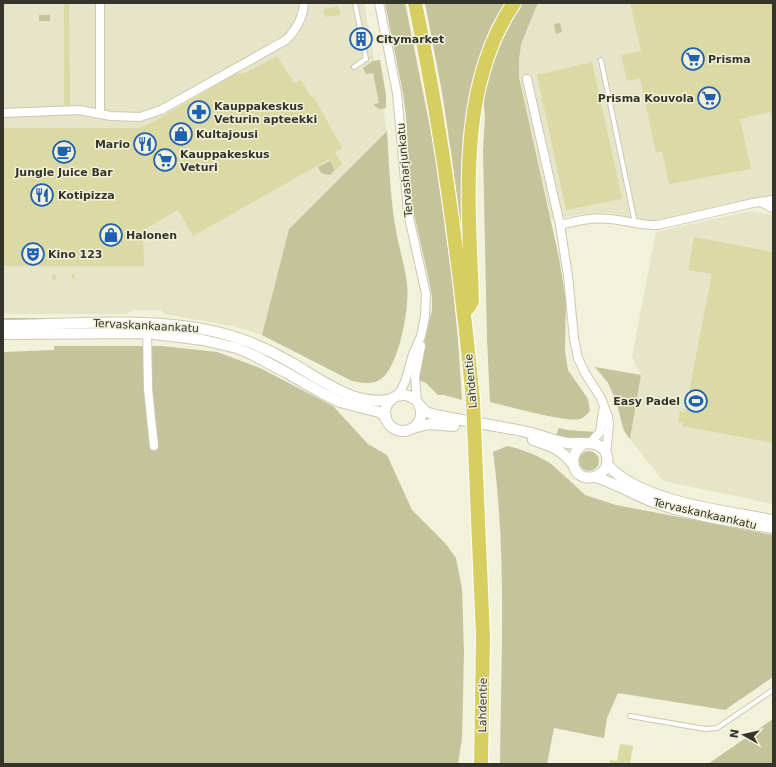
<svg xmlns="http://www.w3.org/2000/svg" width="776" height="767" viewBox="0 0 776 767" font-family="'DejaVu Sans',sans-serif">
<rect width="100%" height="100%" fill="#f2f1da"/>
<g fill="#e6e5c8">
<polygon points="3,3 364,3 387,131 289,229 262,335 237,327 164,314 161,310 132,310 126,314 3,314"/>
<polygon points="539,3 773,3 773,195 654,222 611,213 585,214 551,219 519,77 519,60 521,45 536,7"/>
<polygon points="750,211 773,215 773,504 663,481 630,439 641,375 632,357 656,232"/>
</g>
<g fill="#c5c39c">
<polygon points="385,3 405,3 433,142 452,277 458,340 462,400 444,395 438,395 426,383 418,380 420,360 432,310 432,297 429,280 411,201 406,116 403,93"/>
<polygon points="425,3 509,3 488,41 464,250 452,159 442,92"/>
<path d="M520,3h19l-3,4 -15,38 -2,15v17l40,181 7,43 -1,50 3,19 20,29 2,12c-3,3 -5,6 -10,8 -14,4 -73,-13 -90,-17l-3,-63 -4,-189 2,-34 -2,-20 9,-43z"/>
<rect x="39" y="15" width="11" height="6"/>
<polygon points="560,23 562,32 556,34 554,24"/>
<path d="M380,60l6,35v13c-6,2 -9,1 -13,-4l6,-1 -6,-30 -7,1 -3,-6 10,-7z"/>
<path d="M387,131c2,31 3,63 8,94 3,20 10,40 12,60 3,20 -8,82 -26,94 -9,6 -19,4 -29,2l-90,-46 27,-106z"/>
<polygon points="330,161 335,170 330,175 321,173 318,167"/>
<polygon points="3,318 51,318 52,320 3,321"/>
<polygon points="54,346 162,346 217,352 260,368 333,406 368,444 387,455 412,510 445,543 456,558 462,589 464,652 462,738 458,764 3,764 3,352 54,350"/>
<polygon points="595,367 641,375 630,439 624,431 616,401 608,383"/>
<polygon points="559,428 568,430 595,432 586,440 562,438 556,435"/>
<path d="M507,446l9,2 19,7 15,8 18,16 17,16 31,10 157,30v142l-48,33 -107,-17 -11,25 -3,20 -50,-10 -7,36h-47c1,-104 7,-209 -7,-312z"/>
<circle cx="589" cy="461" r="10"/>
<polygon points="773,719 773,764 708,764"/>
</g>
<g fill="#dcdaa4">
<polygon points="64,3 69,3 70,106 64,105"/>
<polygon points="630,3 773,3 773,116 771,117 770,112 740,119 751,169 669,184 662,151 656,153 640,78 627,81 621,55 641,51"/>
<polygon points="338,6 340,15 325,17 323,9"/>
<polygon points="364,30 368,47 358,49 355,32"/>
<polygon points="277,56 294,83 301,80 312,98 314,97 342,148 335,152 342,164 336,170 329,159 193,236 178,210 143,230 144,266 3,266 3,128 139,128 153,122 235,74 245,73"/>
<polygon points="592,62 622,199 566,210 537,75"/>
<polygon points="694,237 773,252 773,443 682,426 683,423 678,422 680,411 685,412 712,274 688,270"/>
<rect x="72" y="274" width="3" height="5"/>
<rect x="52" y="275" width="4" height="5"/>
<polygon points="620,744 633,746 630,764 610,764 610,760 617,761"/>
</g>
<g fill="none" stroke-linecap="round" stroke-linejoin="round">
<g stroke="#cac9b3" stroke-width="6">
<g id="service">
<polyline points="601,60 635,223"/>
<polyline points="354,67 366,59 355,3"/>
<polyline points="630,716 705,729 717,728 773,690"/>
</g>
</g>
<g stroke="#cac9b3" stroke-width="10">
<g id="minor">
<polyline points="100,3 100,114"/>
<polyline points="379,3 397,93 408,213 426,294 425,316 421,336 413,354 405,382 401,390 395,397"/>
<polyline points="527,79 560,225 568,276 574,339 578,358 585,373 601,398 608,417 609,424 606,454"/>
<path d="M3,113l76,-3 32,6 29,1 21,-7 125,-70c11,-11 17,-22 18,-37"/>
<polyline points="760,202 773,208"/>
<path d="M560,225c16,-4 32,-8 49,-6 16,1 32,7 49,6l95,-22 20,-3"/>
<polyline points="147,329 148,389 154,446"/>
<polyline points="417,401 415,377 421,346"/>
<polyline points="590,443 600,432 603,411"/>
</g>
</g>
<g stroke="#cac9b3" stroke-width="12">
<g id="tertiary">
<path d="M3,325c76,0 162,-11 235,13 18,6 35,14 52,24 31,17 65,46 102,37"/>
<polyline points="3,334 147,333 203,340 237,348 253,355 287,373 322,393 340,402 379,412 386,417"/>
<circle cx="403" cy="413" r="18"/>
<path d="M420,406l6,6 9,3c29,6 58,10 87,16 15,3 30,9 45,12 9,1 25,-2 33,3 7,4 9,14 6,22 -3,4 -7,8 -12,9 -21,5 -29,-22 -10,-33"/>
<polyline points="413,428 429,424 454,426"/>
<path d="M533,440c19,6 30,10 41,26"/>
<path d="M607,464c32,38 118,47 166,56"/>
<path d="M595,477c24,7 45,22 70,29 35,11 72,16 108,22"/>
</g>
</g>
<g stroke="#fff" stroke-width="16">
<g id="trunk">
<path d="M415,3c28,131 45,264 58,397"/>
<path d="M468,308l4,-7c-3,-97 -16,-213 42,-298"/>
<polyline points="475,449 483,636 481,764"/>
</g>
</g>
<use href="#service" stroke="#fff" stroke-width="4"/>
<use href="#minor" stroke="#fff" stroke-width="8"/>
<use href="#tertiary" stroke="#fff" stroke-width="10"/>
<use href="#trunk" stroke="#d6cf60" stroke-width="14"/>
<g stroke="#fff" stroke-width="16" stroke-linecap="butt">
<polyline id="trunk-bridge" points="473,400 475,449"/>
</g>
<use href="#trunk-bridge" stroke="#d6cf60" stroke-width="14"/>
</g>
<defs>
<g id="building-ring" transform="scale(1.15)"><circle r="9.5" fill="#f2f1da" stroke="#2061b2" stroke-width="1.5"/><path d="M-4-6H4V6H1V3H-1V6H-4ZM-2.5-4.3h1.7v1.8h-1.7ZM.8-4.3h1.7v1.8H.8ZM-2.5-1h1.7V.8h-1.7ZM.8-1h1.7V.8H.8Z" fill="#2061b2"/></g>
<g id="supermarket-ring" transform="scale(1.15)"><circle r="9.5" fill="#f2f1da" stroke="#2061b2" stroke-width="1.5"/><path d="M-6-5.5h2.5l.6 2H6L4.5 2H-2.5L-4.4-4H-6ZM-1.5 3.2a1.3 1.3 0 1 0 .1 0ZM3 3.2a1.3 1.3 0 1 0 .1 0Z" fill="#2061b2"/></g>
<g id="pharmacy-ring" transform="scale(1.15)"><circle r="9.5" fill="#f2f1da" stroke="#2061b2" stroke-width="1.5"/><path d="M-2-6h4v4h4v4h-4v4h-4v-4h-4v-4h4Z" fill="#2061b2"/></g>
<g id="shop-ring" transform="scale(1.15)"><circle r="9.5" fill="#f2f1da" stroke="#2061b2" stroke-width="1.5"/><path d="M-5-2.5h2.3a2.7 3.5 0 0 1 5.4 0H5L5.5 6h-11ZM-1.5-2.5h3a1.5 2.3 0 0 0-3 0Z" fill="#2061b2"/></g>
<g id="restaurant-ring" transform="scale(1.15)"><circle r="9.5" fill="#f2f1da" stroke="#2061b2" stroke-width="1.5"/><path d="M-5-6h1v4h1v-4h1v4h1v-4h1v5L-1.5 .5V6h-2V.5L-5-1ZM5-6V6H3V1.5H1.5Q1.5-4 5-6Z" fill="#2061b2"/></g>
<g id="cafe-ring" transform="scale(1.15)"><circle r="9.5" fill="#f2f1da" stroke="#2061b2" stroke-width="1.5"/><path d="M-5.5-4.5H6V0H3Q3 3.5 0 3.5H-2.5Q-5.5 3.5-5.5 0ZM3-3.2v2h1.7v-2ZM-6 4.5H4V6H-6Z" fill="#2061b2"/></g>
<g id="theatre-ring" transform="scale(1.15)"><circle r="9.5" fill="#f2f1da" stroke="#2061b2" stroke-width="1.5"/><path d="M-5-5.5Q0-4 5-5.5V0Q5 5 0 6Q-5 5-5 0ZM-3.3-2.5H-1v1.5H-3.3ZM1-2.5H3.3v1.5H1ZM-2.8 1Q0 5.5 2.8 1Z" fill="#2061b2"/></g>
<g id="stadium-ring" transform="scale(1.15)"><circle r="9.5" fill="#f2f1da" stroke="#2061b2" stroke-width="1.5"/><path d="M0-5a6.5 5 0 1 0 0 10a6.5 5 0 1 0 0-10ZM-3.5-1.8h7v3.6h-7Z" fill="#2061b2"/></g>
</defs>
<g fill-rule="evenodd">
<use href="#building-ring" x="361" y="39"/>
<use href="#supermarket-ring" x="693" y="59"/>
<use href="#supermarket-ring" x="709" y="98"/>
<use href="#pharmacy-ring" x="199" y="112"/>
<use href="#shop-ring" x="181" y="134"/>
<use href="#restaurant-ring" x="145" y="144"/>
<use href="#cafe-ring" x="64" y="152"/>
<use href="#supermarket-ring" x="165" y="160"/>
<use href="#restaurant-ring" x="42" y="195"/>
<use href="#shop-ring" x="111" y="235"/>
<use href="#theatre-ring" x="33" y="254"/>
<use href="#stadium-ring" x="696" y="401"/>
</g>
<g text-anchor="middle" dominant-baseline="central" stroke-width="3" stroke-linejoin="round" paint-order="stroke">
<g font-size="11" font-weight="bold" fill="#34342b" stroke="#f2f1da" text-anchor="start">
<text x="376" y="39">Citymarket</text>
<text x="708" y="59">Prisma</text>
<text x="694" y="98" text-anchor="end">Prisma Kouvola</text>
<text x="214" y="106">Kauppakeskus<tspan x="214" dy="13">Veturin apteekki</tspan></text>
<text x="196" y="134">Kultajousi</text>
<text x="130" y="144" text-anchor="end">Mario</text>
<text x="180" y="154">Kauppakeskus<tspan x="180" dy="13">Veturi</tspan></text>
<text x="64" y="172" text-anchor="middle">Jungle Juice Bar</text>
<text x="58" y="195">Kotipizza</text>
<text x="126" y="235">Halonen</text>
<text x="48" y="254">Kino 123</text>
<text x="680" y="401" text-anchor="end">Easy Padel</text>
</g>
<g font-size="11" fill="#34342b" stroke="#f2f1da">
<text transform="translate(405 170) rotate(-95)">Tervasharjunkatu</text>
<text transform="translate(146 326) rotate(3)">Tervaskankaankatu</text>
<text transform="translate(471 381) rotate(-95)">Lahdentie</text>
<text transform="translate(705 514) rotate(13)">Tervaskankaankatu</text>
<text transform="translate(483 705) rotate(-89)">Lahdentie</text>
</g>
</g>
<rect width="776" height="767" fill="none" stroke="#34342b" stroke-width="8"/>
<g transform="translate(744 735) rotate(278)" stroke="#f2f1da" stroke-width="3" paint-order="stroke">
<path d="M0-3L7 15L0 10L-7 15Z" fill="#34342b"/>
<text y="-6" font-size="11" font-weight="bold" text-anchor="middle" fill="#34342b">N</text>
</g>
</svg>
